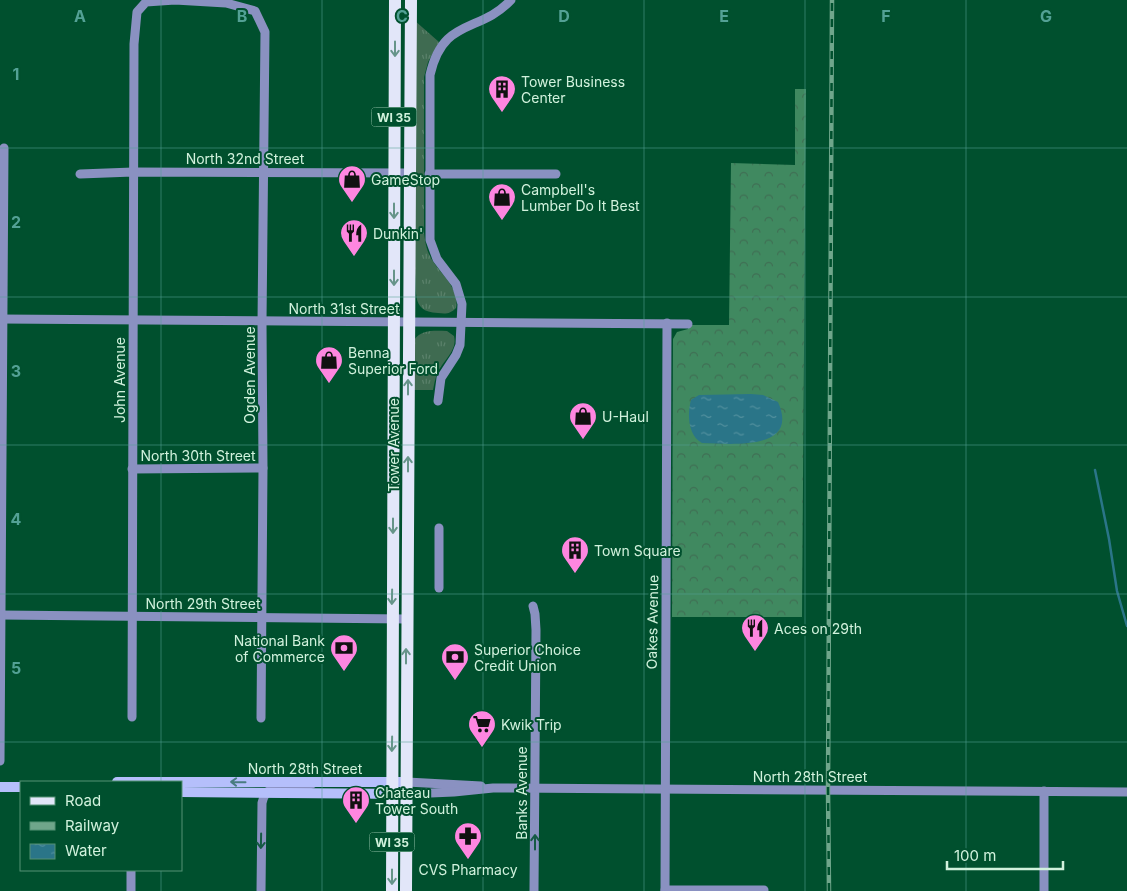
<svg xmlns="http://www.w3.org/2000/svg" width="1127" height="891" viewBox="0 0 1127 891" font-family="Inter,sans-serif">
<defs>
<pattern id="grass-tufts" width="24" height="20" patternUnits="userSpaceOnUse" patternTransform="scale(1.25)"><rect width="24" height="20" fill="#3f6b51"/><path d="M3 7l-1-3M5 7V3M7 7l1-3M15 17l-1-3M17 17v-4M19 17l1-3" fill="none" stroke="#5a816a"/></pattern>
<pattern id="forest-crowns" width="20" height="18" patternUnits="userSpaceOnUse" patternTransform="scale(1.25)"><rect width="20" height="18" fill="#408960"/><path d="M2 6a3 3 0 1 1 6 0M12 15a3 3 0 1 1 6 0" fill="none" stroke="#406f54"/></pattern>
<pattern id="water-ripples" width="26" height="14" patternUnits="userSpaceOnUse" patternTransform="scale(1.25)"><rect width="26" height="14" fill="#2a7588"/><path d="M2 4q2-2 4 0t4 0M15 11q2-2 4 0t4 0" fill="none" stroke="#52909e"/></pattern>
</defs>
<rect width="100%" height="100%" fill="#00502e"/>
<g fill="url(#grass-tufts)">
<path d="M414,20l25,22 -11,20 -4,15v156c1,7 2,16 6,23 8,17 30,30 26,52 -6,6 -10,6 -18,5 -30,-1 -19,-25 -24,-46z"/>
<path d="M447,331l7,5c4,15 -12,25 -17,38 -2,5 -3,11 -4,16h-20l1,-50c8,-11 21,-9 33,-9z"/>
</g>
<polygon fill="url(#forest-crowns)" points="795,89 806,89 802,617 672,617 673,339 677,332 688,329 688,325 729,325 731,163 795,165"/>
<path fill="url(#water-ripples)" d="M751,394l12,1 15,7c22,49 -46,42 -76,41 -14,-7 -15,-29 -11,-43l8,-5z"/>
<g fill="none" stroke-linecap="round" stroke-linejoin="round">
<polyline stroke="#2a7588" stroke-width="2.5" points="1095,470 1109,539 1117,591 1127,626"/>
<g stroke="#8a91c1" stroke-width="9">
<polyline points="80,174 133,172 410,173"/>
<polyline points="429,174 556,174"/>
<polyline points="0,319 688,324"/>
<path d="M438,401l3,-23 15,-23 4,-10 2,-41 -6,-20 -19,-25 -7,-19v-165c13,-58 49,-41 81,-75"/>
<polyline points="132,469 263,468"/>
<polyline points="439,588 439,528"/>
<polyline points="533,606 535,614 536,630 534,891"/>
<polyline points="0,615 406,619"/>
<polyline points="132,717 134,44 137,12 146,2 175,0 226,3 255,11 265,32 262,322 263,468 261,718"/>
<polyline points="0,761 4,148"/>
<polyline points="407,782 481,786"/>
<polyline points="1044,791 1044,891"/>
<polyline points="407,794 454,792 493,788 1127,792"/>
<polyline points="665,890 764,890"/>
<polyline points="131,891 131,870"/>
<path d="M261,891l1,-88c4,-19 18,-15 33,-15 6,-1 12,-2 17,-4"/>
<polyline points="665,891 667,323"/>
</g>
<g stroke="#b5bffb" stroke-width="10">
<polyline points="117,782 407,782"/>
<polyline points="0,787 21,787"/>
<polyline points="181,792 407,794"/>
</g>
<g stroke="#e2e6f9" stroke-width="12">
<polyline points="392,891 395,0"/>
<polyline points="406,891 411,0"/>
</g>
<g stroke="#6fa68b" stroke-width="4.5">
<polyline id="rail" points="829,891 828,790 832,0"/>
</g>
<use href="#rail" stroke="#00502e" stroke-width="2.5" stroke-dasharray="8" stroke-linecap="butt"/>
</g>
<defs><path id="oneway-shaft" d="M-6 0H5M1.5-3L5.5 0L1.5 3" fill="none" stroke-width="1.6" stroke-linecap="round" stroke-linejoin="round" transform="scale(1.25)"/></defs>
<g stroke="#669489">
<use href="#oneway-shaft" transform="translate(395 49) rotate(90)"/>
<use href="#oneway-shaft" transform="translate(394 211) rotate(90)"/>
<use href="#oneway-shaft" transform="translate(394 278) rotate(90)"/>
<use href="#oneway-shaft" transform="translate(408 387) rotate(-90)"/>
<use href="#oneway-shaft" transform="translate(408 464) rotate(-90)"/>
<use href="#oneway-shaft" transform="translate(393 526) rotate(90)"/>
<use href="#oneway-shaft" transform="translate(392 597) rotate(91)"/>
<use href="#oneway-shaft" transform="translate(406 656) rotate(-90)"/>
<use href="#oneway-shaft" transform="translate(392 744) rotate(91)"/>
<use href="#oneway-shaft" transform="translate(392 877) rotate(90)"/>
</g>
<use stroke="#487c80" href="#oneway-shaft" transform="translate(238 782) rotate(-179)"/>
<g stroke="#155a44">
<use href="#oneway-shaft" transform="translate(261 841) rotate(91)"/>
<use href="#oneway-shaft" transform="translate(535 842) rotate(-90)"/>
</g>
<path fill="none" stroke="#53a195" stroke-width="1" stroke-opacity="0.55" d="M161,0v782M322,0v891M483,0v891M644,0v891M805,0v891M966,0v891M0,148h1127M0,297h1127M0,445h1127M0,594h1127M0,742h1127M161,870v21"/>
<defs>
<g id="building-pin" transform="scale(1.4375)"><path d="M0 17L-7.5 6A9.5 9.5 0 1 1 7.5 6Z" fill="#fe86e0" stroke="#00502e"/><path d="M-4-6H4V6H1V3H-1V6H-4ZM-2.5-4.3h1.7v1.8h-1.7ZM.8-4.3h1.7v1.8H.8ZM-2.5-1h1.7V.8h-1.7ZM.8-1h1.7V.8H.8Z" fill="#111"/></g>
<g id="shop-pin" transform="scale(1.4375)"><path d="M0 17L-7.5 6A9.5 9.5 0 1 1 7.5 6Z" fill="#fe86e0" stroke="#00502e"/><path d="M-5-2.5h2.3a2.7 3.5 0 0 1 5.4 0H5L5.5 6h-11ZM-1.5-2.5h3a1.5 2.3 0 0 0-3 0Z" fill="#111"/></g>
<g id="restaurant-pin" transform="scale(1.4375)"><path d="M0 17L-7.5 6A9.5 9.5 0 1 1 7.5 6Z" fill="#fe86e0" stroke="#00502e"/><path d="M-5-6h1v4h1v-4h1v4h1v-4h1v5L-1.5 .5V6h-2V.5L-5-1ZM5-6V6H3V1.5H1.5Q1.5-4 5-6Z" fill="#111"/></g>
<g id="bank-pin" transform="scale(1.4375)"><path d="M0 17L-7.5 6A9.5 9.5 0 1 1 7.5 6Z" fill="#fe86e0" stroke="#00502e"/><path d="M-6-4H6V4H-6ZM0-2.3a2.3 2.3 0 1 0 0 4.6a2.3 2.3 0 1 0 0-4.6Z" fill="#111"/></g>
<g id="supermarket-pin" transform="scale(1.4375)"><path d="M0 17L-7.5 6A9.5 9.5 0 1 1 7.5 6Z" fill="#fe86e0" stroke="#00502e"/><path d="M-6-5.5h2.5l.6 2H6L4.5 2H-2.5L-4.4-4H-6ZM-1.5 3.2a1.3 1.3 0 1 0 .1 0ZM3 3.2a1.3 1.3 0 1 0 .1 0Z" fill="#111"/></g>
<g id="pharmacy-pin" transform="scale(1.4375)"><path d="M0 17L-7.5 6A9.5 9.5 0 1 1 7.5 6Z" fill="#fe86e0" stroke="#00502e"/><path d="M-2-6h4v4h4v4h-4v4h-4v-4h-4v-4h4Z" fill="#111"/></g>
</defs>
<g fill-rule="evenodd">
<use href="#building-pin" x="502" y="89"/>
<use href="#shop-pin" x="352" y="179"/>
<use href="#shop-pin" x="502" y="197"/>
<use href="#restaurant-pin" x="354" y="233"/>
<use href="#shop-pin" x="329" y="360"/>
<use href="#shop-pin" x="583" y="416"/>
<use href="#building-pin" x="575" y="550"/>
<use href="#restaurant-pin" x="755" y="628"/>
<use href="#bank-pin" x="344" y="648"/>
<use href="#bank-pin" x="455" y="657"/>
<use href="#supermarket-pin" x="482" y="724"/>
<use href="#building-pin" x="356" y="800"/>
<use href="#pharmacy-pin" x="468" y="836"/>
</g>
<g text-anchor="middle" dominant-baseline="central" stroke-width="4" stroke-linejoin="round" paint-order="stroke">
<g fill="#00502e" stroke="#92c1a8" stroke-width="1">
<rect x="371.5" y="107.5" width="45" height="19" rx="4"/>
<rect x="369.5" y="832.5" width="45" height="19" rx="4"/>
</g>
<g font-size="12" font-weight="bold" fill="#d1f2dd">
<text x="394" y="117">WI 35</text>
<text x="392" y="842">WI 35</text>
</g>
<g font-size="14" fill="#d1f2dd" stroke="#00502e" text-anchor="start">
<text x="521" y="81">Tower Business<tspan x="521" dy="16">Center</tspan></text>
<text x="371" y="179">GameStop</text>
<text x="521" y="189">Campbell's<tspan x="521" dy="16">Lumber Do It Best</tspan></text>
<text x="373" y="233">Dunkin'</text>
<text x="348" y="352">Benna<tspan x="348" dy="16">Superior Ford</tspan></text>
<text x="602" y="416">U-Haul</text>
<text x="594" y="550">Town Square</text>
<text x="774" y="628">Aces on 29th</text>
<text x="325" y="640" text-anchor="end">National Bank<tspan x="325" dy="16">of Commerce</tspan></text>
<text x="474" y="649">Superior Choice<tspan x="474" dy="16">Credit Union</tspan></text>
<text x="501" y="724">Kwik Trip</text>
<text x="375" y="792">Chateau<tspan x="375" dy="16">Tower South</tspan></text>
<text x="468" y="869" text-anchor="middle">CVS Pharmacy</text>
</g>
<g font-size="14" fill="#d1f2dd" stroke="#00502e">
<text x="245" y="158">North 32nd Street</text>
<text x="344" y="308">North 31st Street</text>
<text transform="translate(249 375) rotate(-90)">Ogden Avenue</text>
<text transform="translate(119 380) rotate(-90)">John Avenue</text>
<text transform="translate(393 445) rotate(-90)">Tower Avenue</text>
<text x="198" y="455">North 30th Street</text>
<text x="203" y="603">North 29th Street</text>
<text transform="translate(652 622) rotate(-89)">Oakes Avenue</text>
<text x="305" y="768">North 28th Street</text>
<text x="810" y="776">North 28th Street</text>
<text transform="translate(521 793) rotate(-90)">Banks Avenue</text>
</g>
</g>
<g font-size="16" text-anchor="middle" font-weight="bold" fill="#53a195" stroke="#00502e" stroke-width="4" stroke-linejoin="round" paint-order="stroke">
<text x="80" y="22">A</text>
<text x="242" y="22">B</text>
<text x="402" y="22">C</text>
<text x="564" y="22">D</text>
<text x="724" y="22">E</text>
<text x="886" y="22">F</text>
<text x="1046" y="22">G</text>
<text x="16" y="80">1</text>
<text x="16" y="228">2</text>
<text x="16" y="377">3</text>
<text x="16" y="525">4</text>
<text x="16" y="674">5</text>
</g>
<rect x="20" y="781" width="162" height="90" fill="#00502e" stroke="#549174"/>
<rect x="30" y="797" width="25" height="8" fill="#e2e6f9" stroke="#549174"/>
<text x="65" y="806" font-size="15" fill="#d1f2dd">Road</text>
<rect x="30" y="822" width="25" height="8" fill="#6fa68b" stroke="#549174"/>
<text x="65" y="831" font-size="15" fill="#d1f2dd">Railway</text>
<rect x="30" y="844" width="25" height="15" fill="url(#water-ripples)" stroke="#549174"/>
<text x="65" y="856" font-size="15" fill="#d1f2dd">Water</text>
<path d="M947 861v8h116v-8" fill="none" stroke="#d1f2dd" stroke-width="2.5"/>
<text x="954" y="861" font-size="15" fill="#d1f2dd" stroke="#00502e" stroke-width="4" paint-order="stroke">100 m</text>
</svg>
